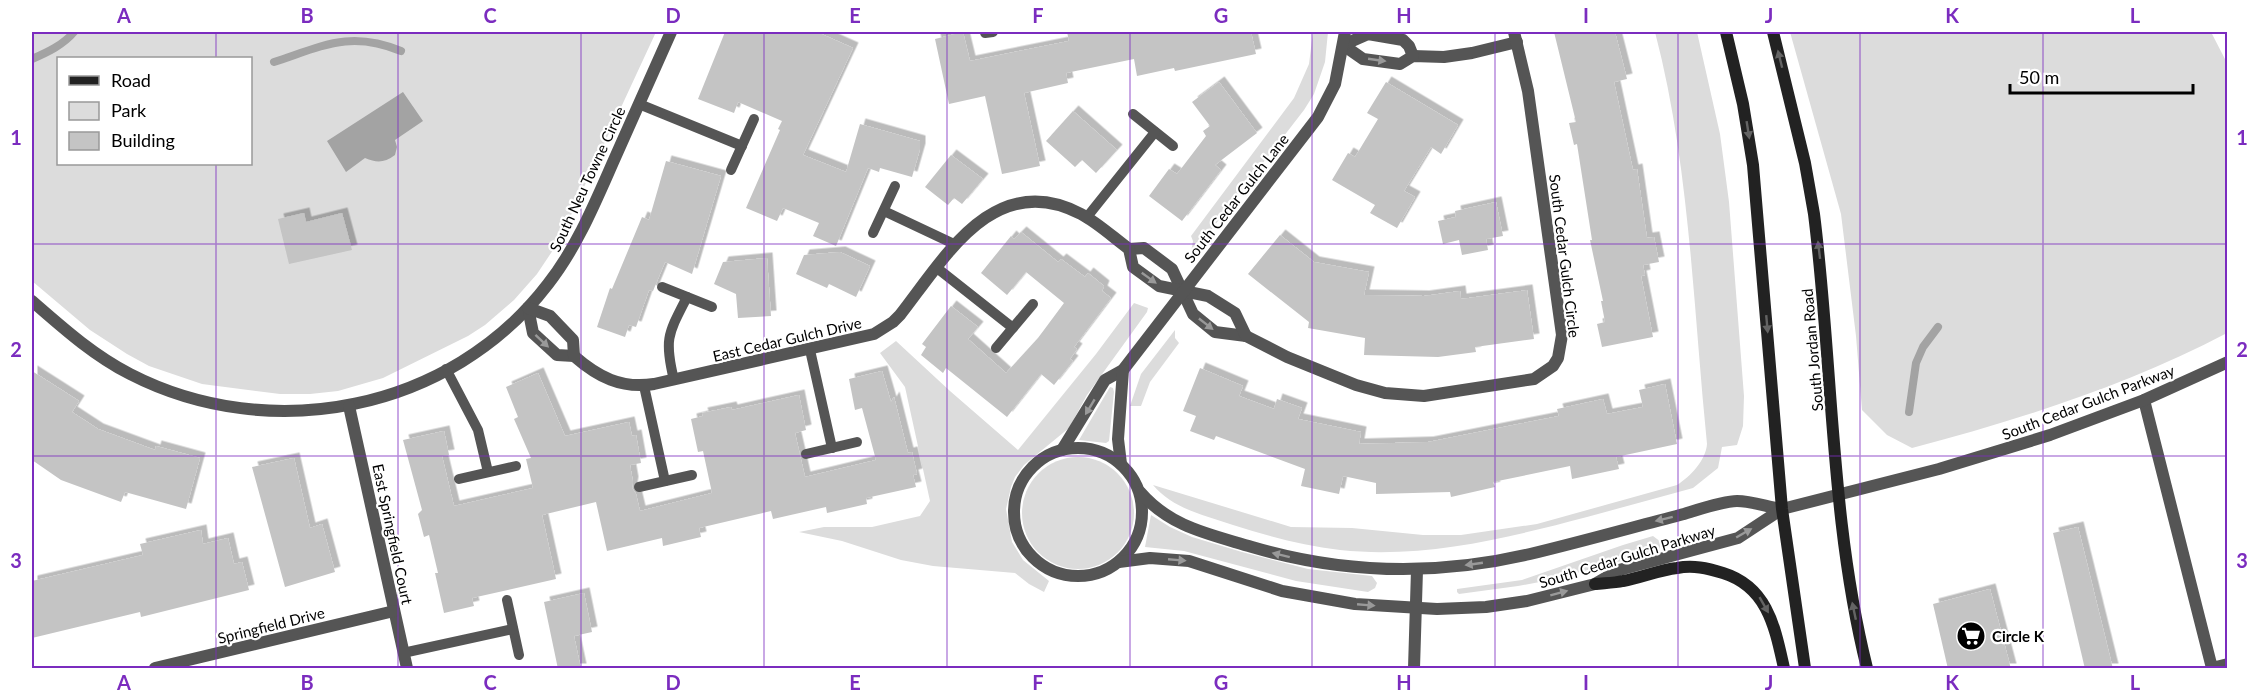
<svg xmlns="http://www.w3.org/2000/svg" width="2259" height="700" viewBox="0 0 2259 700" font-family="Lato,sans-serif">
<defs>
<filter id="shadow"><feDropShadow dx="5.5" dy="-5.5" stdDeviation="0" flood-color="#0004"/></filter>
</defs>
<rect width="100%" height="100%" fill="#fff"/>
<g fill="#dcdcdc" fill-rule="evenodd">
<path d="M32,32h624l-97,209 -22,33 -23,26 -29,25 -17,11 -85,42 -45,13 -28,3h-30l-78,-10 -53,-18 -22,-12 -37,-24 -58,-49zM58,58h192v106h-192z"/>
<polygon points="1313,32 1328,32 1325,62 1314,94 1304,110 1201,243 1191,252 1193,241 1191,236 1294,98 1309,64"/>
<path d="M1655,32h42l23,102 9,68 15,194 -1,30 -6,19 -15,2 -4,21 -25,20c-35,10 -70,19 -106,29 -80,21 -163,42 -247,33 -37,-4 -72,-14 -107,-25 -29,-10 -60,-16 -80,-40l138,42 61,1 71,7h38l76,-11 140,-39c13,-8 29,-25 30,-41 -14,-138 -17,-278 -52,-412z"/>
<path d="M1790,32h421l16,31v270c-99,52 -208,87 -315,115l-25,-13 -25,-25 -6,-74 -15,-122z"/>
<polygon points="1134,303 1148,308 1147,312 1087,395 1069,428 1024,465 1015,477 1011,487 1006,509 1012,542 1023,560 1049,581 1044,592 1029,584 1015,573 933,566 901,560 842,541 799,532 824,527 872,527 920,516 930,501 905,387 880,353 896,341 950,391 1018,450 1096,354"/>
<polygon points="1175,330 1175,338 1179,343 1150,382 1141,406 1130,406 1141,374"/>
<polygon points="1110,387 1113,388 1114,392 1109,441 1106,443 1079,440"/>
<circle cx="1078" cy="513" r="56"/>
<polygon points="1151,515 1170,527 1192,537 1242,552 1308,569 1372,576 1377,583 1375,588 1368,592 1296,581 1184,551 1145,547"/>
<polygon points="1653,536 1661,542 1659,551 1550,580 1518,586 1459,594 1457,592 1457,589 1522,580 1623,545"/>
</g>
<path fill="#a3a3a3" d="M403,92l20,29 -28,19 2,7 -2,8c-11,8 -18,8 -30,3l-19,14 -19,-31z"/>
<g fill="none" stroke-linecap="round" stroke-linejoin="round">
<g stroke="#a3a3a3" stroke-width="8">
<path d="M32,59c16,-7 31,-14 42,-27"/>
<path d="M274,62c49,-16 76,-32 127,-11"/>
<polyline points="1909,412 1916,363 1923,347 1938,327"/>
</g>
</g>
<g fill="#c4c4c4" filter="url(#shadow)">
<polygon points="725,32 817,32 853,48 803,155 846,172 860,124 920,141 920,149 912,177 880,168 879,172 868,168 836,246 813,236 819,223 783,208 777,221 746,208 780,130 778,129 782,121 738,102 734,113 698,99"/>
<polygon points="963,32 970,61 1069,41 1067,32 1251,32 1256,54 1175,71 1174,68 1137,76 1134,59 1066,73 1068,83 1024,93 1040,166 1002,174 985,96 949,104 935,39"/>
<polygon points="1554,32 1615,32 1627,79 1614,82 1633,170 1637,169 1647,238 1654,237 1659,262 1643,265 1645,275 1641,276 1653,337 1602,347 1597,324 1605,322 1601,301 1603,301 1590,240 1592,240 1577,144 1574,145 1569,123 1576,122"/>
<polygon points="1219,82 1257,133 1215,165 1221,170 1182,221 1149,196 1169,169 1177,174 1206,136 1203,131 1210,126 1192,102"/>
<polygon points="1386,82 1458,125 1441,154 1431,147 1404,191 1415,197 1397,228 1370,213 1375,205 1332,180 1348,153 1355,157 1378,119 1367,113"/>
<polygon points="1073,111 1117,150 1096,173 1082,160 1075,167 1046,141"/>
<polygon points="951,155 983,179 962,204 954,198 948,205 925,187"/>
<polygon points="666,161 721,176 692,274 665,262 653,291 649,290 636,327 629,325 625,337 597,327 610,288 612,289 642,217 649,220"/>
<polygon points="1496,202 1503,236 1486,239 1488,250 1462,255 1459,240 1443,244 1438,221 1456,217 1455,211"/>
<polygon points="304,213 306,222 342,213 352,250 289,264 278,219"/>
<polygon points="1021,232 1058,262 1061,259 1085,277 1088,273 1104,286 1102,291 1111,298 1074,347 1077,349 1070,359 1073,361 1054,385 1041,374 1007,417 946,368 943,373 921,355 926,347 922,344 951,306 978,327 968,339 1006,373 1038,338 1064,303 1026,272 1007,295 981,273 1011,236 1014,239"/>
<polygon points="1280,235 1314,262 1369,272 1364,295 1424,296 1460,291 1461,299 1527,290 1534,339 1475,347 1476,352 1438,357 1364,355 1365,338 1308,328 1309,322 1248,274"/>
<polygon points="840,252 870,266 856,297 829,284 827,288 796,274 804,255"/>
<polygon points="767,258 771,316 738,318 736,294 714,284 723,262"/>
<polygon points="1200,368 1243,386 1239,396 1274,409 1277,399 1302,408 1298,419 1361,432 1359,444 1428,442 1559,416 1557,409 1603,399 1607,414 1643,407 1639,390 1665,384 1677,444 1616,457 1619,469 1572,479 1570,466 1493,482 1495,487 1451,497 1450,492 1376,494 1376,483 1343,476 1339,494 1301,486 1305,469 1216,436 1214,440 1190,431 1196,416 1183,411"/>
<polygon points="32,371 79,401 72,412 98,429 155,450 156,446 200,458 186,509 125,492 121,502 61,480 32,460"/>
<polygon points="882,371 891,402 894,397 908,453 912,452 917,474 913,475 916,487 866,498 867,504 827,513 826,507 773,519 771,511 699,528 701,537 663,546 662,538 607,551 596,502 542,515 556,579 472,598 474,606 444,613 435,573 438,573 429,535 424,537 418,514 422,510 403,440 444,431 449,455 442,456 454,506 533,488 526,459 531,458 514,419 518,417 506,387 538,373 565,436 629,422 632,436 636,435 641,463 630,465 633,482 632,488 636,494 640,511 712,493 703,451 698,452 691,419 703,416 702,413 731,407 732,410 799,395 806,430 795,433 805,477 876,460 862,408 855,410 849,379"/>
<polygon points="294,458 310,528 322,524 335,572 285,587 252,467"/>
<polygon points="2078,527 2113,669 2085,669 2053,533"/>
<polygon points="201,530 203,544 228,538 234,564 242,562 249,590 141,617 140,612 32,638 32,581 143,555 140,544"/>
<polygon points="1990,589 2011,669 1948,669 1933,604"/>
<polygon points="584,593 592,632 574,636 581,669 558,669 544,602"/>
</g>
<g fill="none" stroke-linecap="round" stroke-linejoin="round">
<g stroke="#555" stroke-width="10">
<polyline points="985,33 993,32"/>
<polyline points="639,104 742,146"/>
<polyline points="1133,114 1173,146"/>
<polyline points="731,170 754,119"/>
<polyline points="884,211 954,244"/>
<polyline points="1087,217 1155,132"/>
<polyline points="873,233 895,186"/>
<polyline points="937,268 1013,328"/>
<polyline points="662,287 712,307"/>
<polyline points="996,348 1033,304"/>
<polyline points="810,350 832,448"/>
<polyline points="446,369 478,430 488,472"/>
<path d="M674,380c-10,-41 -6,-46 13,-83"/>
<polyline points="644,386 665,481"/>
<polyline points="806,454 857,442"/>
<polyline points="459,479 516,466"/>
<polyline points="639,487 692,475"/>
<polyline points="507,600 519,655"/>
<polyline points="403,653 513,629"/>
</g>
<g stroke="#555" stroke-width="12">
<polyline points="1343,45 1363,59 1400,64 1413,56 1444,57 1472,53 1517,42"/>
<polyline points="1343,45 1368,34 1403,40 1409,46 1413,56"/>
<polyline points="1129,249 1144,248 1172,269 1193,314 1215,332 1246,336 1287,357 1356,385 1385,393 1424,396 1534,379 1553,366 1558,358 1562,335 1528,91 1514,32"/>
<path d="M32,301c31,27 61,54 98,73 140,72 321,37 418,-90 29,-37 47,-81 66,-124 19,-43 38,-86 57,-128"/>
<path d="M528,308l5,25 24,22 17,1c24,21 47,33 80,28l220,-50 19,-12 7,-7c44,-56 94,-147 181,-101 17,9 33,24 48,35l4,18 26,19 49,10 27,17 11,23"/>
<polyline points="528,308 550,316 573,340 574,356"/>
<polyline points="2144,400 2212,668 2228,664"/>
<polyline points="349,406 407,668"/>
<circle cx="1078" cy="512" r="64"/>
<polyline points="1062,450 1105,380 1123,370 1318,117 1335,84 1345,32"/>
<polyline points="1121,464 1118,439 1123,370"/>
<path d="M1140,492c30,35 69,42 112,55 92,27 185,29 278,7 50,-12 100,-26 150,-39 14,-4 43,-14 57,-14 15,0 31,6 45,8"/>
<polyline points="1119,562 1150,558 1189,561 1282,591 1355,604 1437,609 1486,607 1527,601 1595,584 1619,570 1738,538 1782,509 1939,469 2050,435 2144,400 2228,362"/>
<polyline points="155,668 394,611"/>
<polyline points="1414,668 1417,570"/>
</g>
<g stroke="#222" stroke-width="12">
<polyline points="1726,32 1743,104 1753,165 1782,509 1805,668"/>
<path d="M1773,32l32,131 9,51c19,151 16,306 53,454"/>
<path d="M1595,584c9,-1 19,-1 28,-3 18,-3 36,-11 54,-13 16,-3 30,0 46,5 45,14 52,55 61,95"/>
</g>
</g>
<defs><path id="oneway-solid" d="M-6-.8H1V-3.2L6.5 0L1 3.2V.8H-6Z" transform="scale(1.5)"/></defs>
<g fill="#646464">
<use href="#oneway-solid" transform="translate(1780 59) rotate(-104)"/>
<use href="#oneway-solid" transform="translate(1748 130) rotate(81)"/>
<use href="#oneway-solid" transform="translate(1819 250) rotate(-97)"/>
<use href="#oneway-solid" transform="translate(1767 324) rotate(85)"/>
<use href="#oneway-solid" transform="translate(1764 605) rotate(60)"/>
<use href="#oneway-solid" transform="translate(1854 611) rotate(-102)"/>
</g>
<g fill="#999">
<use href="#oneway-solid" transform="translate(1377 60) rotate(8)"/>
<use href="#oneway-solid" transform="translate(1149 278) rotate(36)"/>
<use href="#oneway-solid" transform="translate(1206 324) rotate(38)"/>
<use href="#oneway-solid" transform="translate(542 341) rotate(43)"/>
<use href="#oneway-solid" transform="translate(1090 407) rotate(121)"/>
<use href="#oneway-solid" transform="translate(1664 519) rotate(166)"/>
<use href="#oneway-solid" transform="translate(1744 533) rotate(-30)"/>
<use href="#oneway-solid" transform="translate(1281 555) rotate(-166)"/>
<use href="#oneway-solid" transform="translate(1177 560) rotate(5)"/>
<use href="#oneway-solid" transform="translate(1474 564) rotate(172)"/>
<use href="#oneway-solid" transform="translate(1559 593) rotate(-15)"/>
<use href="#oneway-solid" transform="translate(1366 605) rotate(5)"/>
</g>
<path fill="none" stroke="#7b2cbf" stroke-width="1.5" stroke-opacity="0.55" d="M216,32v26M398,32v636M581,32v636M764,32v636M947,32v636M1130,32v636M1312,32v636M1495,32v636M1678,32v636M1860,32v636M2043,32v636M216,164v504M32,244h2196M32,456h2196"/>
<defs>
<g id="supermarket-disc" transform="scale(1.5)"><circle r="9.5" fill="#000" stroke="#fff"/><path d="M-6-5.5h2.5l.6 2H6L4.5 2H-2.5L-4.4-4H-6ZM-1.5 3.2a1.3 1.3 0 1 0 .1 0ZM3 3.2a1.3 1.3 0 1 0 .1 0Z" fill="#fff"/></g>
</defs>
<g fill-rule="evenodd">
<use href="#supermarket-disc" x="1971" y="636"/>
</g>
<g text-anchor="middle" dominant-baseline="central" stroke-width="4.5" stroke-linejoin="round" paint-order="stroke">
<g font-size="15" fill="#000" stroke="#fff">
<text transform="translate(587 179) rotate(-65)">South Neu Towne Circle</text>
<text transform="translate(1236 198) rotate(-52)">South Cedar Gulch Lane</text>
<text transform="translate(1565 256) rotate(83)">South Cedar Gulch Circle</text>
<text transform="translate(787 339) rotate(-13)">East Cedar Gulch Drive</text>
<text transform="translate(1812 350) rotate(-95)">South Jordan Road</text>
<text transform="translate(2088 402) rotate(-21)">South Cedar Gulch Parkway</text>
<text transform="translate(393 534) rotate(78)">East Springfield Court</text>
<text transform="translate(1627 556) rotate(-17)">South Cedar Gulch Parkway</text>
<text transform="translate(271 625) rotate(-14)">Springfield Drive</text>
</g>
<g font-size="15" font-weight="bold" fill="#000" stroke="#fff" text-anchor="start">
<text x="1992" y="636">Circle K</text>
</g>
</g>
<rect width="2259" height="700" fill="none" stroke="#ffffff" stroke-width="66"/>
<rect x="57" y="57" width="195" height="108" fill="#ffffff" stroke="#999999" stroke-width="1.5"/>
<rect x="69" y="76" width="30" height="9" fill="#222222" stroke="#999999" stroke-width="1.5"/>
<text x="111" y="87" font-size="18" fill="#000000">Road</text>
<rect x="69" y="102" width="30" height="18" fill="#dcdcdc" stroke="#999999" stroke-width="1.5"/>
<text x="111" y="117" font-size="18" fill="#000000">Park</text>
<rect x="69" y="132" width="30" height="18" fill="#c4c4c4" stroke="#999999" stroke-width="1.5"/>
<text x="111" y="147" font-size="18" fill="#000000">Building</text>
<path d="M2010 84v9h183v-9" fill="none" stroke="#000000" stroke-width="3"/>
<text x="2019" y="84" font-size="18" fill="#000000" stroke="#ffffff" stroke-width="4.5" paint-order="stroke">50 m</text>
<rect x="33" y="33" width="2193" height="634" fill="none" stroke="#7b2cbf" stroke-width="2"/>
<g font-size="20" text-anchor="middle" font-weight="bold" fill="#7b2cbf">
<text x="124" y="23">A</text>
<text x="307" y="23">B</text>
<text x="490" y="23">C</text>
<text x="673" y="23">D</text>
<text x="855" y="23">E</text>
<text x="1038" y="23">F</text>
<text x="1221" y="23">G</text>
<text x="1404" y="23">H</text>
<text x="1586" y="23">I</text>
<text x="1769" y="23">J</text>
<text x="1952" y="23">K</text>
<text x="2135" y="23">L</text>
<text x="16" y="145">1</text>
<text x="2242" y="145">1</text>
<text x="16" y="357">2</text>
<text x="2242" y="357">2</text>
<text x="16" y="568">3</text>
<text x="2242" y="568">3</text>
<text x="124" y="690">A</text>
<text x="307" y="690">B</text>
<text x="490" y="690">C</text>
<text x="673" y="690">D</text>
<text x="855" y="690">E</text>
<text x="1038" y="690">F</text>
<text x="1221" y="690">G</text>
<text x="1404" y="690">H</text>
<text x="1586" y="690">I</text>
<text x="1769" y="690">J</text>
<text x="1952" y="690">K</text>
<text x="2135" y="690">L</text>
</g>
</svg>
